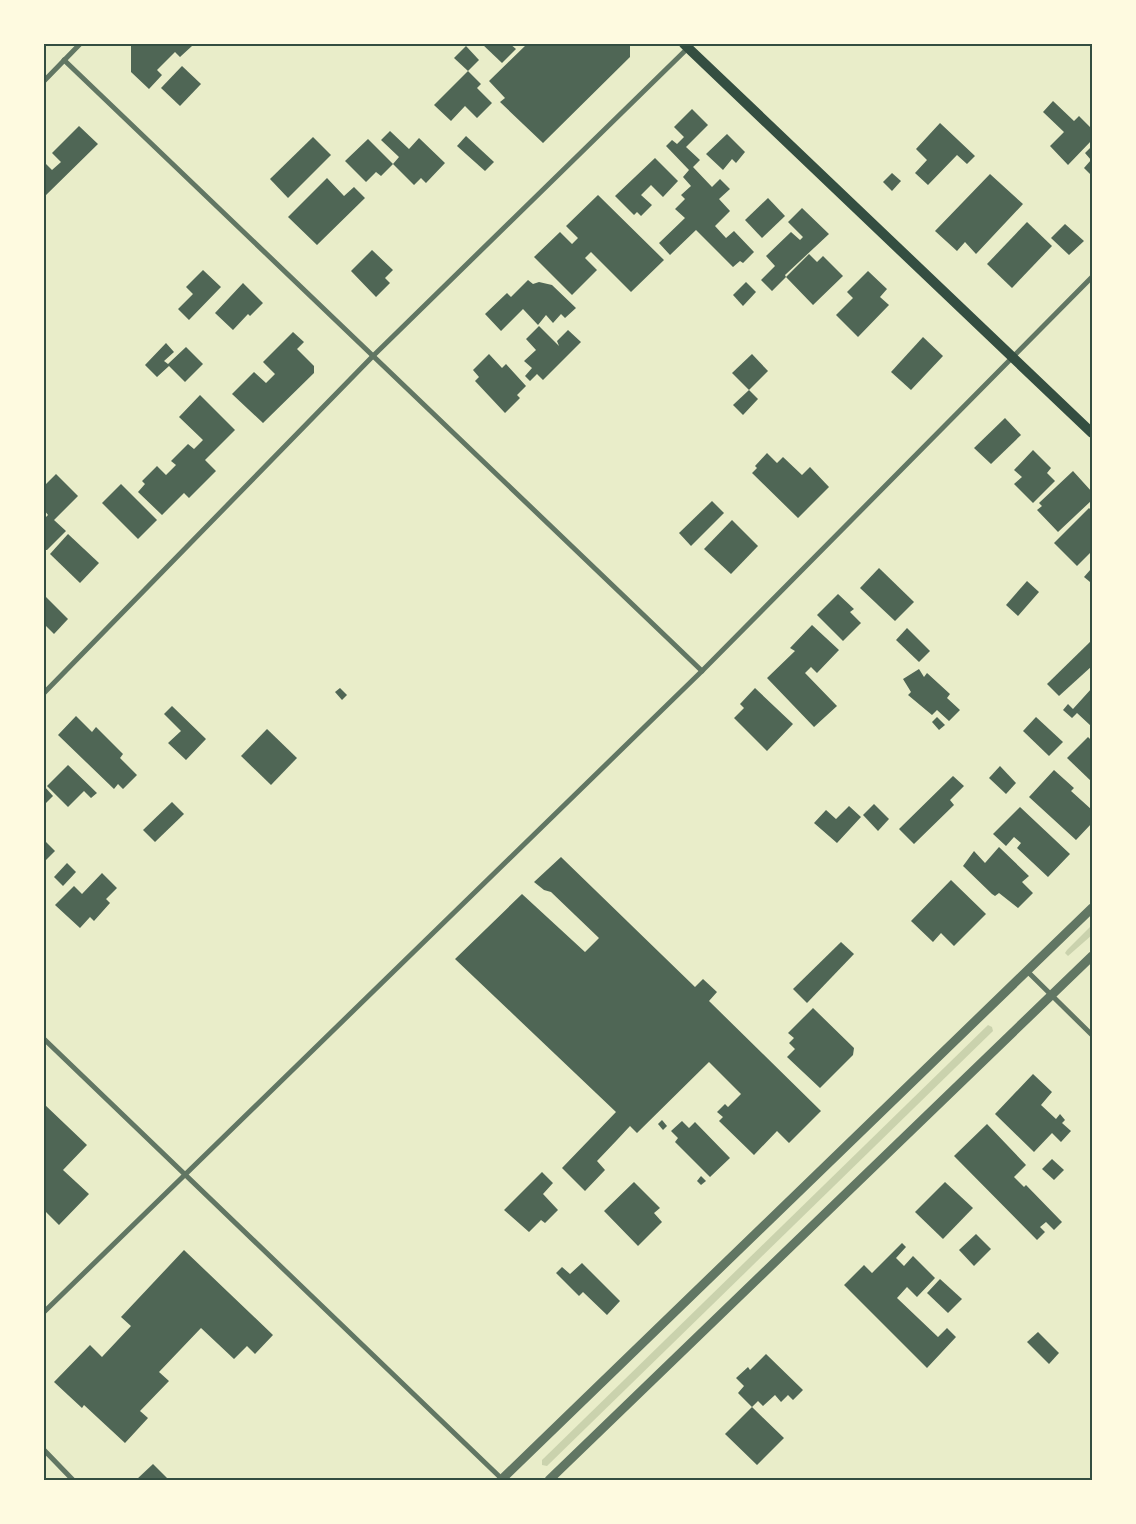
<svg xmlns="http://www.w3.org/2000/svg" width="1136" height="1524" viewBox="0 0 1136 1524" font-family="Lora,serif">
<rect width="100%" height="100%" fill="#e9edc9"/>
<g fill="#cad2ad">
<polygon points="1092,925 1092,935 1068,956 1065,953 1067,950"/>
<polygon points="988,1025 992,1027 993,1031 547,1466 542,1465 542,1460"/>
</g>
<g fill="#4f6655">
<polygon points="133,44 190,44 192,46 180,57 175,52 157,70 162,75 149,89 131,72 131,46"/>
<polygon points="482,44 510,44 516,49 502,63"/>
<polygon points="527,44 630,44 630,57 543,143 500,102 505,98 489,81"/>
<polygon points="466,46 479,60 468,71 454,58"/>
<polygon points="182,66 201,84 180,106 161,88"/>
<polygon points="468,71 481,84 477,88 492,103 477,118 465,106 451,121 434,105"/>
<polygon points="1053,101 1074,121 1079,116 1092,129 1092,140 1068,165 1050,146 1064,132 1043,112"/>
<polygon points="692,109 708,125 686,147 700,160 693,167 712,187 720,179 730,189 719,199 730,211 715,226 726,238 734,231 754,252 743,263 740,261 733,267 696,230 670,255 659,243 685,218 675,209 685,199 681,195 691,186 683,177 689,170 666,146 672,140 677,144 684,137 674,127"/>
<polygon points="940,123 975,156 967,164 957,155 928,185 915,173 927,160 916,149"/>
<polygon points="79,126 98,144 44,197 44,162 52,170 61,162 52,153"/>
<polygon points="390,131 409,149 419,138 445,163 426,183 421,178 414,185 393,164 399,157 381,140"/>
<polygon points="727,134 745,152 736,163 732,159 723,170 706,154"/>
<polygon points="466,136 494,162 485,171 457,146"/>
<polygon points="313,137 331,155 288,198 270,179"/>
<polygon points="368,139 393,164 381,176 376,172 366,182 345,161"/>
<polygon points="1092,146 1092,176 1084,168 1091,160 1085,153"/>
<polygon points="655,158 678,181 663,197 651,185 641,195 652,205 641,216 637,212 634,215 615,196"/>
<polygon points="892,173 901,181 892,191 883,182"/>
<polygon points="990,174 1023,204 976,254 965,242 957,251 935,231"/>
<polygon points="327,178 344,196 354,187 365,198 317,245 288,217"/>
<polygon points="598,195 664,260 631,292 591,252 585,258 597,270 572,295 534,257 560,232 572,244 578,238 566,226"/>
<polygon points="768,198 785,216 762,238 745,220"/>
<polygon points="802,208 829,234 785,275 786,277 809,254 817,262 823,256 843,276 813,305 786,277 772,291 761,280 775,266 766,256 791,232 800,240 803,237 788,222"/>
<polygon points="1027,222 1052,246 1012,288 987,264"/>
<polygon points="1065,224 1084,241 1069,255 1051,238"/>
<polygon points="372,250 393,270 385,278 390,283 376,297 351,271"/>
<polygon points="203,270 221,287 189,320 178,309 193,294 186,287"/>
<polygon points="868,271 887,289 880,297 889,305 858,337 836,315 853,298 847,292"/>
<polygon points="528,280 533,284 539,282 552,285 576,308 565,318 561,314 553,323 546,315 538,325 523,309 501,331 485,314 507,293 511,297"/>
<polygon points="746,282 756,292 743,306 733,295"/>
<polygon points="243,283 263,303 250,316 248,314 233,330 215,313"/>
<polygon points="539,326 559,346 557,341 568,330 581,342 543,380 537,374 530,381 525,376 532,368 524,361 536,350 526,339"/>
<polygon points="293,332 304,342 297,349 314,366 314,373 263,423 232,394 254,372 266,383 275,374 263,362"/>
<polygon points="923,337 943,356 911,390 891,372"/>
<polygon points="166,343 174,352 164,361 168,364 186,347 203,364 185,382 169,366 157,377 145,365"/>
<polygon points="489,354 502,368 506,364 526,386 517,395 520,398 505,413 475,381 479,377 473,370"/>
<polygon points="752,354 768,371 749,390 732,373"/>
<polygon points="749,390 758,399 743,415 733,405"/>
<polygon points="200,395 235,430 205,460 216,471 189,498 184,493 162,515 138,492 145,484 142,481 157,466 166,475 176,465 171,461 188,444 194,449 203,440 179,417"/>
<polygon points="1005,418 1021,435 991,464 974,448"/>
<polygon points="1033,450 1051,468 1047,473 1055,481 1033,503 1014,484 1022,477 1014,470"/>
<polygon points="767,453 777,463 783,457 802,475 810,467 829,487 798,518 752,473 757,468 755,466"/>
<polygon points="1073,471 1092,492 1092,500 1058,532 1037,510 1042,506 1039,503"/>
<polygon points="56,474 78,496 54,520 66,531 47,550 44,550 44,519 48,515 44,510 44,486"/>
<polygon points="121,484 157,520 138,539 102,503"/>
<polygon points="712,501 724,513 691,546 679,533"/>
<polygon points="1089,508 1092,511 1092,551 1077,566 1054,543"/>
<polygon points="732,520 758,546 731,574 704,549"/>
<polygon points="68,534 99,563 80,583 50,554"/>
<polygon points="879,568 914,602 895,621 860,588"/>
<polygon points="1091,569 1092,580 1090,582 1084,577"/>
<polygon points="1027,581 1039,592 1018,616 1006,605"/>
<polygon points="838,594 854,609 850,612 861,623 843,641 817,615"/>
<polygon points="44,595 68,619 54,634 44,624"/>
<polygon points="812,625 839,650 817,673 811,667 805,673 837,706 814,727 767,678 795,651 790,648"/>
<polygon points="907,628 930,651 919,662 896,640"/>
<polygon points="1092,640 1092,666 1059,696 1047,684"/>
<polygon points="919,669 924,677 927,673 950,694 947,698 960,710 949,721 937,710 932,715 908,695 911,692 903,679"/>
<polygon points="340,688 347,695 342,700 335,692"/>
<polygon points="755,688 793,724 767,751 734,718 744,708 740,704"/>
<polygon points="1092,688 1092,725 1091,726 1077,713 1072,718 1063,710 1068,704 1073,709"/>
<polygon points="172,706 206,739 186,760 168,743 181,731 164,714"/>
<polygon points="76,716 92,732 96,727 123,754 120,758 137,775 123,789 118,784 114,789 58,735"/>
<polygon points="937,717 945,725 939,730 932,722"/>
<polygon points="1036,717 1063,742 1049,756 1023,731"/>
<polygon points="267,729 297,758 271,785 241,756"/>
<polygon points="1088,737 1092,741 1092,782 1067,758"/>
<polygon points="68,765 97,793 91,798 84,791 68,807 47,786"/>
<polygon points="1000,766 1016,783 1006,794 989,778"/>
<polygon points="1054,770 1074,788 1071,791 1092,810 1092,823 1076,840 1029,797"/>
<polygon points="953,776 964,786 950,800 954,805 914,844 899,829"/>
<polygon points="44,786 53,796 44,805"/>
<polygon points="172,802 184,814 155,842 143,830"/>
<polygon points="874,804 889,819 878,831 863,815"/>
<polygon points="849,806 861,817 837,843 814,823 826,810 836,819"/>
<polygon points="1020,807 1070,854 1048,877 1017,848 1021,843 1014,837 1006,846 993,834"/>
<polygon points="44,840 55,851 46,860 44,858"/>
<polygon points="999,847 1029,876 1022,882 1033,893 1018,908 999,893 995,896 992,894 963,866 974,851 985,863"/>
<polygon points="561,857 695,987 703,979 717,992 709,1001 821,1111 789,1143 777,1131 754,1155 719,1121 723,1117 717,1112 725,1104 728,1107 741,1094 709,1062 637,1133 630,1126 617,1140 597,1161 605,1170 585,1191 562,1168 616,1112 455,959 522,894 585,952 599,938 551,892 544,890 534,882"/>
<polygon points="67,863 76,872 63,886 54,877"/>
<polygon points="102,873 117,888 106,899 110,903 94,921 90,917 80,928 55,905 74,886 82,894"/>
<polygon points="951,880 986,914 954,946 941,933 933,942 911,921"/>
<polygon points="841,942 854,954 807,1003 793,989"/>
<polygon points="813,1008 854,1048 853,1055 820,1088 787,1057 795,1049 789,1043 794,1038 788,1033"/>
<polygon points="1033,1074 1052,1092 1041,1105 1056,1119 1060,1114 1065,1120 1062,1123 1071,1131 1061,1142 1052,1133 1034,1152 995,1114"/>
<polygon points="44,1104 87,1145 63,1170 89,1194 59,1225 46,1212 44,1214"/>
<polygon points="662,1120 667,1126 663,1130 658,1124"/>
<polygon points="682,1121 689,1128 695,1122 730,1158 710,1177 675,1142 678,1138 671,1131"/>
<polygon points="987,1124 1026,1165 1014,1177 1024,1187 1026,1185 1062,1222 1054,1230 1046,1222 1040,1227 1045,1232 1037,1240 954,1156"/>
<polygon points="1052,1159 1064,1170 1054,1180 1042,1169"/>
<polygon points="542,1172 553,1183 543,1194 558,1210 545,1223 541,1220 529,1232 504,1210"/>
<polygon points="701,1176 706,1181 701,1185 697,1181"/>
<polygon points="634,1182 660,1208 654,1213 662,1222 638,1246 604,1211"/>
<polygon points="945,1182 973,1208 943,1239 915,1212"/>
<polygon points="976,1234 991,1249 974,1266 959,1250"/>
<polygon points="902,1243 906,1247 896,1258 904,1266 913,1256 935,1278 917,1297 907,1287 897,1298 938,1337 947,1328 956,1337 927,1368 844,1285 864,1265 872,1273"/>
<polygon points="184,1250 273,1335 255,1354 247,1346 234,1359 201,1328 159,1372 169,1381 140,1411 148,1418 125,1443 84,1405 82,1408 54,1382 90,1345 102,1357 131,1326 121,1317"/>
<polygon points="582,1263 620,1301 607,1315 583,1292 579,1296 556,1273 562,1267 570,1274"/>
<polygon points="940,1279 962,1299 948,1313 927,1293"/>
<polygon points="1038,1332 1059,1353 1049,1364 1027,1342"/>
<polygon points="766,1354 803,1390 793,1400 788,1395 781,1402 775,1395 763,1406 758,1401 752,1407 784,1438 757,1465 725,1434 752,1407 738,1393 744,1386 736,1378 748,1367 750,1370"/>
<polygon points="153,1464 168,1479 136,1480"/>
</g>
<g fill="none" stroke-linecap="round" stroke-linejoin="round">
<g stroke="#617663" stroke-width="5">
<polyline points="64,60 702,671"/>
<polyline points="44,81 80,44"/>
<polyline points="44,693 373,356 692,44"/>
<polyline points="1027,971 1092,1035"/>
<polyline points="44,1039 503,1480"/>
<polyline points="44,1312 702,671 1092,277"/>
<polyline points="44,1450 73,1480"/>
</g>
<g stroke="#617663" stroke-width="9">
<polyline points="501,1480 1092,908"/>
<polyline points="549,1480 1092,956"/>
</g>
<polyline stroke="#344e41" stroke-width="10" points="684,44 1092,433"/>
</g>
<rect width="1136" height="1524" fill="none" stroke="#fefae0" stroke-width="90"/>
<rect x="45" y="45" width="1046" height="1434" fill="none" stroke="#344e41" stroke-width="2"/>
</svg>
